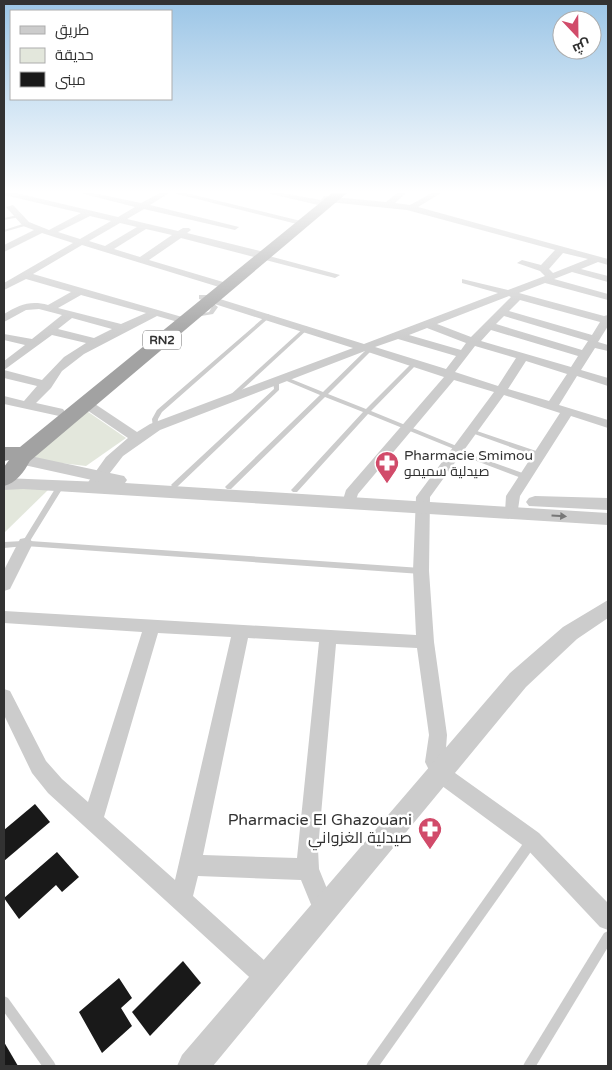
<svg xmlns="http://www.w3.org/2000/svg" width="612" height="1070" viewBox="0 0 612 1070" font-family="'Varela Round',Cairo,sans-serif">
<rect width="100%" height="100%" fill="#fff"/>
<g fill="#e3e7dc">
<polygon points="81,407 126,438 86,466 18,458"/>
<polygon points="4,486 49,489 4,533"/>
</g>
<g fill="#191919">
<polygon points="35,804 50,822 4,861 4,830"/>
<polygon points="57,852 79,877 62,892 56,885 19,919 4,898"/>
<polygon points="183,961 201,983 150,1036 132,1012"/>
<polygon points="119,978 132,998 121,1008 132,1026 102,1053 79,1012"/>
<polygon points="4,1042 18,1066 4,1066"/>
</g>
<g fill="none" stroke-linecap="round" stroke-linejoin="round">
<g fill="#ccc" fill-rule="evenodd">
<polygon points="18,215 20,216 20,217 4,220 4,218"/>
<polygon points="26,223 28,224 28,225 4,232 4,230"/>
<polygon points="206,301 210,301 218,307 213,314 190,318 190,316 209,312 212,307 206,303"/>
<polygon points="268,314 271,316 270,317 162,412 158,419 157,428 153,428 152,419 157,410"/>
<polygon points="306,326 309,328 308,329 232,399 228,399 228,397"/>
<polygon points="370,347 373,349 328,394 366,409 413,362 417,362 417,364 371,411 459,447 460,448 458,450 528,475 529,477 528,479 524,479 453,452 452,451 454,449 368,414 297,492 293,492 291,490 293,488 363,412 325,397 231,489 227,489 225,487 227,485 320,395 282,379 282,377 286,377 323,392 368,348"/>
<polygon points="276,379 279,381 279,390 177,487 173,487 171,485 173,483 274,389 273,381"/>
<polygon points="471,429 542,453 543,455 542,457 538,457 469,432 468,431"/>
<polygon points="58,484 62,484 64,486 30,541 421,568 424,569 425,571 424,573 421,574 25,546 4,548 4,542 23,541"/>
<polygon points="531,837 535,838 536,842 535,846 379,1066 366,1066 368,1062 527,838"/>
<polygon points="608,931 608,947 536,1066 523,1066 525,1062 604,933"/>
<polygon points="4,996 8,998 54,1062 56,1066 42,1066 4,1012"/>
</g>
<g fill="#ccc" fill-rule="evenodd">
<path d="M4,193h12l102,24 17,-10 -55,-14h13l48,10 19,-10h9l-19,12 89,22 -4,3 -91,-21 -17,10 51,12 5,-3h6l2,2 -4,3 81,20 1,3 71,19 -5,3 -154,-40 -32,22 74,22v4l-4,1 -137,-42 -49,29 156,45 1,2 -5,3 -28,-8 -73,38 -22,17 -11,17 -15,15 27,6 2,3 -2,3 -4,1 -55,-12v-8l20,5 13,-15 -33,-8v-17l21,-16 -21,-5v-6l28,5 30,-24 -23,-6 -13,1 -22,12v-8c15,-9 26,-14 44,-9l23,-13 -45,-13 -22,11v-7l69,-40 -31,-10 -38,19v-7l30,-15 -11,-4 -17,-19 7,-2 16,17 20,8 32,-17 -77,-18zM90,216l21,5 -31,18 -22,-7zM120,223l17,4 -32,19 -16,-5zM146,229l26,6 -32,22 -26,-8zM81,295l65,18 -25,11 -63,-16zM72,318l40,11 -18,9 -36,-9zM52,335l34,8 -22,14 -22,23 -38,-10z"/>
<polygon points="173,193 186,193 309,223 305,226"/>
<path d="M267,193h15l39,7 3,-4 62,6 11,-9h9l-11,10 15,2 22,-12h9l-23,14 190,52v6l-10,-3 -17,7 27,7v6l-36,-10 -18,7 54,15v6l-63,-17 -26,10 85,23 4,-1v11l-10,16 10,3v6l-13,-3 -14,22 27,8v8l-31,-10 -18,29 49,15v8l-37,-12 -51,80 -3,20h-10l-2,-4 1,-16 54,-83 -56,-18 -74,102 -1,74 5,71 13,93 -2,26 3,7 91,65 69,70v27l-8,-3 -75,-80 -91,-67 -9,-18 4,-27 -12,-87 -81,-4 -18,205 1,20 17,42 -3,8 -8,3 -8,-3 -16,-39 -103,-4 -5,20 83,75 4,8 -4,8 -8,4 -8,-4 -212,-194 -16,-20 -28,-58v-26l6,2 36,70 16,18 26,23 54,-170 -138,-9v-12l412,24 -3,-64 3,-74 78,-105 -40,-12 -96,114 -4,12 -5,2 -7,-5 4,-13 98,-113 -79,-26 -205,79 -37,26 -27,35h-10l-2,-3 22,-31 22,-19 -47,-32 -2,-3 2,-3h8l48,32 13,-8 203,-76 -154,-49v-4h8l157,49 134,-51 -36,-10v-4l46,11 37,-14 -5,-5 -23,-8 5,-3 19,5 14,-15 -148,-40 -78,-8 2,2 -4,3zM563,253l25,6 -35,14 -4,-4zM509,296l2,1 -40,40 -34,-13zM520,300l80,22 -8,13 -83,-24zM504,316l84,25 -6,9 -86,-26zM427,328l39,15 -5,7 -52,-15zM491,330l87,26 -7,11 -90,-26zM398,339l58,17 -10,13 -71,-22zM475,346l41,12 -18,28 -43,-14zM526,361l41,13 -18,27 -41,-12zM158,633l73,4 -56,243 -71,-63zM248,638l71,4 -22,216 -94,-3z"/>
<polygon points="25,538 30,539 33,543 10,589 4,591 4,570 20,539"/>
</g>
<g fill="#ccc" fill-rule="evenodd">
<polygon points="21,454 124,476 127,480 125,483 608,513 608,525 23,489 4,490 4,478 101,482 15,463 13,459 15,455"/>
<polygon points="535,496 608,498 608,510 529,506 526,502 529,498"/>
<polygon points="608,600 608,618 577,639 526,687 213,1066 177,1066 182,1055 510,673 563,627"/>
</g>
<path fill="#a2a2a2" fill-rule="evenodd" d="M332,193h15l-317,268c-6,11 -14,22 -26,25v-19l5,-7 -5,1v-14h16z"/>
</g>
<defs><path id="oneway-solid" d="M-6-.8H1V-3.2L6.5 0L1 3.2V.8H-6Z" transform="scale(1.25)"/></defs>
<use fill="#777" href="#oneway-solid" transform="translate(559 516) rotate(4)"/>
<linearGradient id="sky" x2="0" y2="1"><stop stop-color="#9bc5e6"/><stop offset="0.56" stop-color="#fff"/><stop offset="1" stop-color="#fff" stop-opacity="0"/></linearGradient>
<rect width="612" height="342" fill="url(#sky)"/>
<defs>
<g id="pharmacy-pin" transform="scale(1.25)"><path d="M0 17L-7.5 6A9.5 9.5 0 1 1 7.5 6Z" fill="#d14b6a" stroke="#fff"/><path d="M-2-6h4v4h4v4h-4v4h-4v-4h-4v-4h4Z" fill="#fff"/></g>
</defs>
<g fill-rule="evenodd">
<use href="#pharmacy-pin" x="387" y="463"/>
<use href="#pharmacy-pin" x="430" y="829"/>
</g>
<g text-anchor="middle" dominant-baseline="central" stroke-width="5" stroke-linejoin="round" paint-order="stroke">
<rect fill="#fff" stroke="#707070" stroke-width="1" x="143" y="330.5" width="38" height="19" rx="4"/>
<g font-size="12" font-weight="bold" fill="#323232">
<text x="162" y="340">RN2</text>
</g>
<g font-size="14" fill="#323232" stroke="#fff" text-anchor="start">
<text x="404" y="455">Pharmacie Smimou<tspan x="404" dy="16">صيدلية سميمو</tspan></text>
</g>
<g font-size="16" fill="#323232" stroke="#fff" text-anchor="end">
<text x="412" y="820">Pharmacie El Ghazouani<tspan x="412" dy="18">صيدلية الغزواني</tspan></text>
</g>
</g>
<rect width="612" height="1070" fill="none" stroke="#323232" stroke-width="10"/>
<rect x="10" y="10" width="162" height="90" fill="#ffffff" stroke="#adadad"/>
<rect x="20" y="26" width="25" height="8" fill="#cccccc" stroke="#adadad"/>
<text x="55" y="35" font-size="15" fill="#323232">طريق</text>
<rect x="20" y="48" width="25" height="15" fill="#e3e7dc" stroke="#adadad"/>
<text x="55" y="60" font-size="15" fill="#323232">حديقة</text>
<rect x="20" y="72" width="25" height="15" fill="#191919" stroke="#adadad"/>
<text x="55" y="85" font-size="15" fill="#323232">مبنى</text>
<g transform="translate(577 35) rotate(158)"><circle r="24" fill="#ffffff" stroke="#adadad"/>
<path d="M0-4L9 19L0 12L-9 19Z" fill="#d14b6a"/>
<text y="-8" font-size="14" font-weight="bold" text-anchor="middle" fill="#323232">ش</text>
</g>
</svg>
